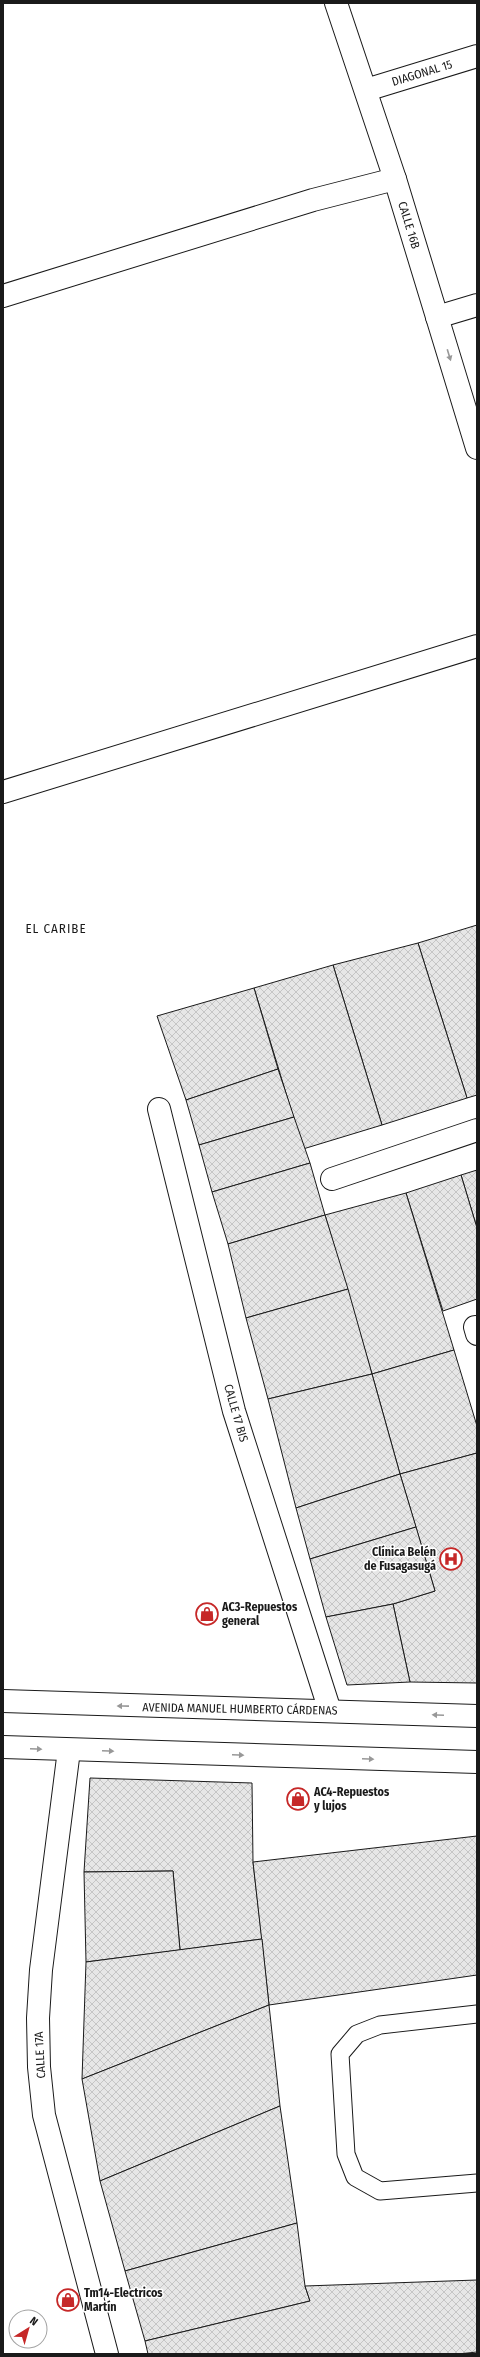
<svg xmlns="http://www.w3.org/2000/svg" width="480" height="2357" viewBox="0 0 480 2357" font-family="'Fira Sans Condensed',sans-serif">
<defs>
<pattern id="building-cross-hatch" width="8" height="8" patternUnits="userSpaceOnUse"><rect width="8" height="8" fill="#e6e6e6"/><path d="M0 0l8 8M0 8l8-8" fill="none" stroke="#c5c5c5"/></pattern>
</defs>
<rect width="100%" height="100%" fill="#fff"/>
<g fill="url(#building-cross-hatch)" stroke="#1a1a1a">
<polygon points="477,925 477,1095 467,1098 418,943"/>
<polygon points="418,943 467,1098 382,1125 333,965"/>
<polygon points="333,965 382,1125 303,1149 254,988"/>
<polygon points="254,988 278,1069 186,1100 157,1016"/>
<polygon points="278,1069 294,1117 199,1145 186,1100"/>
<polygon points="294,1117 310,1163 212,1192 199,1145"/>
<polygon points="310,1163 325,1215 228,1244 212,1192"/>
<polygon points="477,1170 477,1228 461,1175"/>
<polygon points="461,1175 477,1228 477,1299 443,1311 406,1193"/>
<polygon points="406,1193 454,1350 372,1374 325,1215"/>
<polygon points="325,1215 348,1289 246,1318 228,1244"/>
<polygon points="348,1289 372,1374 268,1399 246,1318"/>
<polygon points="454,1350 477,1426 477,1453 400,1474 372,1374"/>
<polygon points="372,1374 400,1474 296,1508 268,1399"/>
<polygon points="477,1453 477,1683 410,1682 393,1604 435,1591 400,1474"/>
<polygon points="400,1474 416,1527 310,1559 296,1508"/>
<polygon points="416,1527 435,1591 393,1604 326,1617 310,1559"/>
<polygon points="393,1604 410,1682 347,1685 326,1617"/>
<polygon points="90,1778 252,1783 253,1862 262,1939 180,1950 173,1871 84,1872"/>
<polygon points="477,1836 477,1975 269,2005 253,1862"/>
<polygon points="173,1871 180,1950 86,1962 84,1872"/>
<polygon points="262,1939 269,2005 82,2079 86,1962"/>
<polygon points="269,2005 280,2106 100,2181 82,2079"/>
<polygon points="280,2106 297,2223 125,2271 100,2181"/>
<polygon points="297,2223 305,2286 310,2301 145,2341 125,2271"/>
<polygon points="477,2280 477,2352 458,2354 148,2354 145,2341 310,2301 305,2286"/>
</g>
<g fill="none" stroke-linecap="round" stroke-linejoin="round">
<g stroke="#1a1a1a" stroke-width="19">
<polyline id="service" points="477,2014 380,2025 357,2034 340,2054 346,2154 355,2177 380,2191 477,2183"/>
</g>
<g stroke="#1a1a1a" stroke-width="24">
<g id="minor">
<polyline points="336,3 395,179 477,448"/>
<polyline points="366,90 477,56"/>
<polyline points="3,296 313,200 395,179"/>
<polyline points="437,317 477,305"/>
<polyline points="3,792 477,646"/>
<polyline points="159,1109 234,1411 330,1711"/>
<polyline points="332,1179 477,1130"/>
<polyline points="475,1327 477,1334"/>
<polyline points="69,1750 41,1970 38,2018 39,2067 44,2115 107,2354"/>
</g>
</g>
<g stroke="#1a1a1a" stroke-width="24">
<g id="secondary">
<polyline points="3,1701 477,1716"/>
<polyline points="3,1747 477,1762"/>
</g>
</g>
<use href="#service" stroke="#fff" stroke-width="17"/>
<use href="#minor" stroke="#fff" stroke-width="22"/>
<use href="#secondary" stroke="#fff" stroke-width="22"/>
</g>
<defs><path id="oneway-solid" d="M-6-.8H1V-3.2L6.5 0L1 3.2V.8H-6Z"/></defs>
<g fill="#989898">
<use href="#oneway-solid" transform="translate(449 355) rotate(73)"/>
<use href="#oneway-solid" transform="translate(123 1706) rotate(-179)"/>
<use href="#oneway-solid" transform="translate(438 1715) rotate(-178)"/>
<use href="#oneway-solid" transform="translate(36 1749) rotate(3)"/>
<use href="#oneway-solid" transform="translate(108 1751) rotate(2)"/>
<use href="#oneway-solid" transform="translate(238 1755) rotate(2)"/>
<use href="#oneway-solid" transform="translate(368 1759) rotate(2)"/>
</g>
<defs>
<g id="hospital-ring" transform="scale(1.15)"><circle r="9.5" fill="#fff" stroke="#c62828" stroke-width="1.5"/><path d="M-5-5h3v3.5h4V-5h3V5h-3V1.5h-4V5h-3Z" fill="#c62828"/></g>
<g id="shop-ring" transform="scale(1.15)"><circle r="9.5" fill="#fff" stroke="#c62828" stroke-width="1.5"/><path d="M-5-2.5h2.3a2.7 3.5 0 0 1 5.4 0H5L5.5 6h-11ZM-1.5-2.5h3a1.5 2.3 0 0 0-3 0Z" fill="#c62828"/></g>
</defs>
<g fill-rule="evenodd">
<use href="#hospital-ring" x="451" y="1559"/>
<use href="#shop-ring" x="207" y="1614"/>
<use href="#shop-ring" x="298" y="1799"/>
<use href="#shop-ring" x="68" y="2300"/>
</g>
<g text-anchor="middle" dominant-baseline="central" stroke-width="3" stroke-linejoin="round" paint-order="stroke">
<g font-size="12" fill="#1a1a1a" stroke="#fff">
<text transform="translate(422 73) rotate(-17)">DIAGONAL 15</text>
<text transform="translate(409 225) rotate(73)">CALLE 16B</text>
<text transform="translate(236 1413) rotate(74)">CALLE 17 BIS</text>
<text transform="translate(240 1709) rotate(1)">AVENIDA MANUEL HUMBERTO CÁRDENAS</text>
<text transform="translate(40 2055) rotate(-93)">CALLE 17A</text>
</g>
<g font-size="12" font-weight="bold" fill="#1a1a1a" stroke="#fff" text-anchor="start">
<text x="436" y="1552" text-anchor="end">Clínica Belén<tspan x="436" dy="14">de Fusagasugá</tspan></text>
<text x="222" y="1607">AC3-Repuestos<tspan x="222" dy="14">general</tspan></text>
<text x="314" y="1792">AC4-Repuestos<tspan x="314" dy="14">y lujos</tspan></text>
<text x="84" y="2293">Tm14-Electricos<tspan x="84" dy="14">Martín</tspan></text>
</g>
<g font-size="13" letter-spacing="1" fill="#1a1a1a" stroke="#fff">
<text x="56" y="928">EL CARIBE</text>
</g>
</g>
<rect width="480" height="2357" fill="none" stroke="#1a1a1a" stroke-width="8"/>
<g transform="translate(28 2329) rotate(37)"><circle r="19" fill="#ffffff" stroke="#a3a3a3"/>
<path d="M0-3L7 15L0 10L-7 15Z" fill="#c62828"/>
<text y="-6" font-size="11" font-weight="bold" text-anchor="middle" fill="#1a1a1a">N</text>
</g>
</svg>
